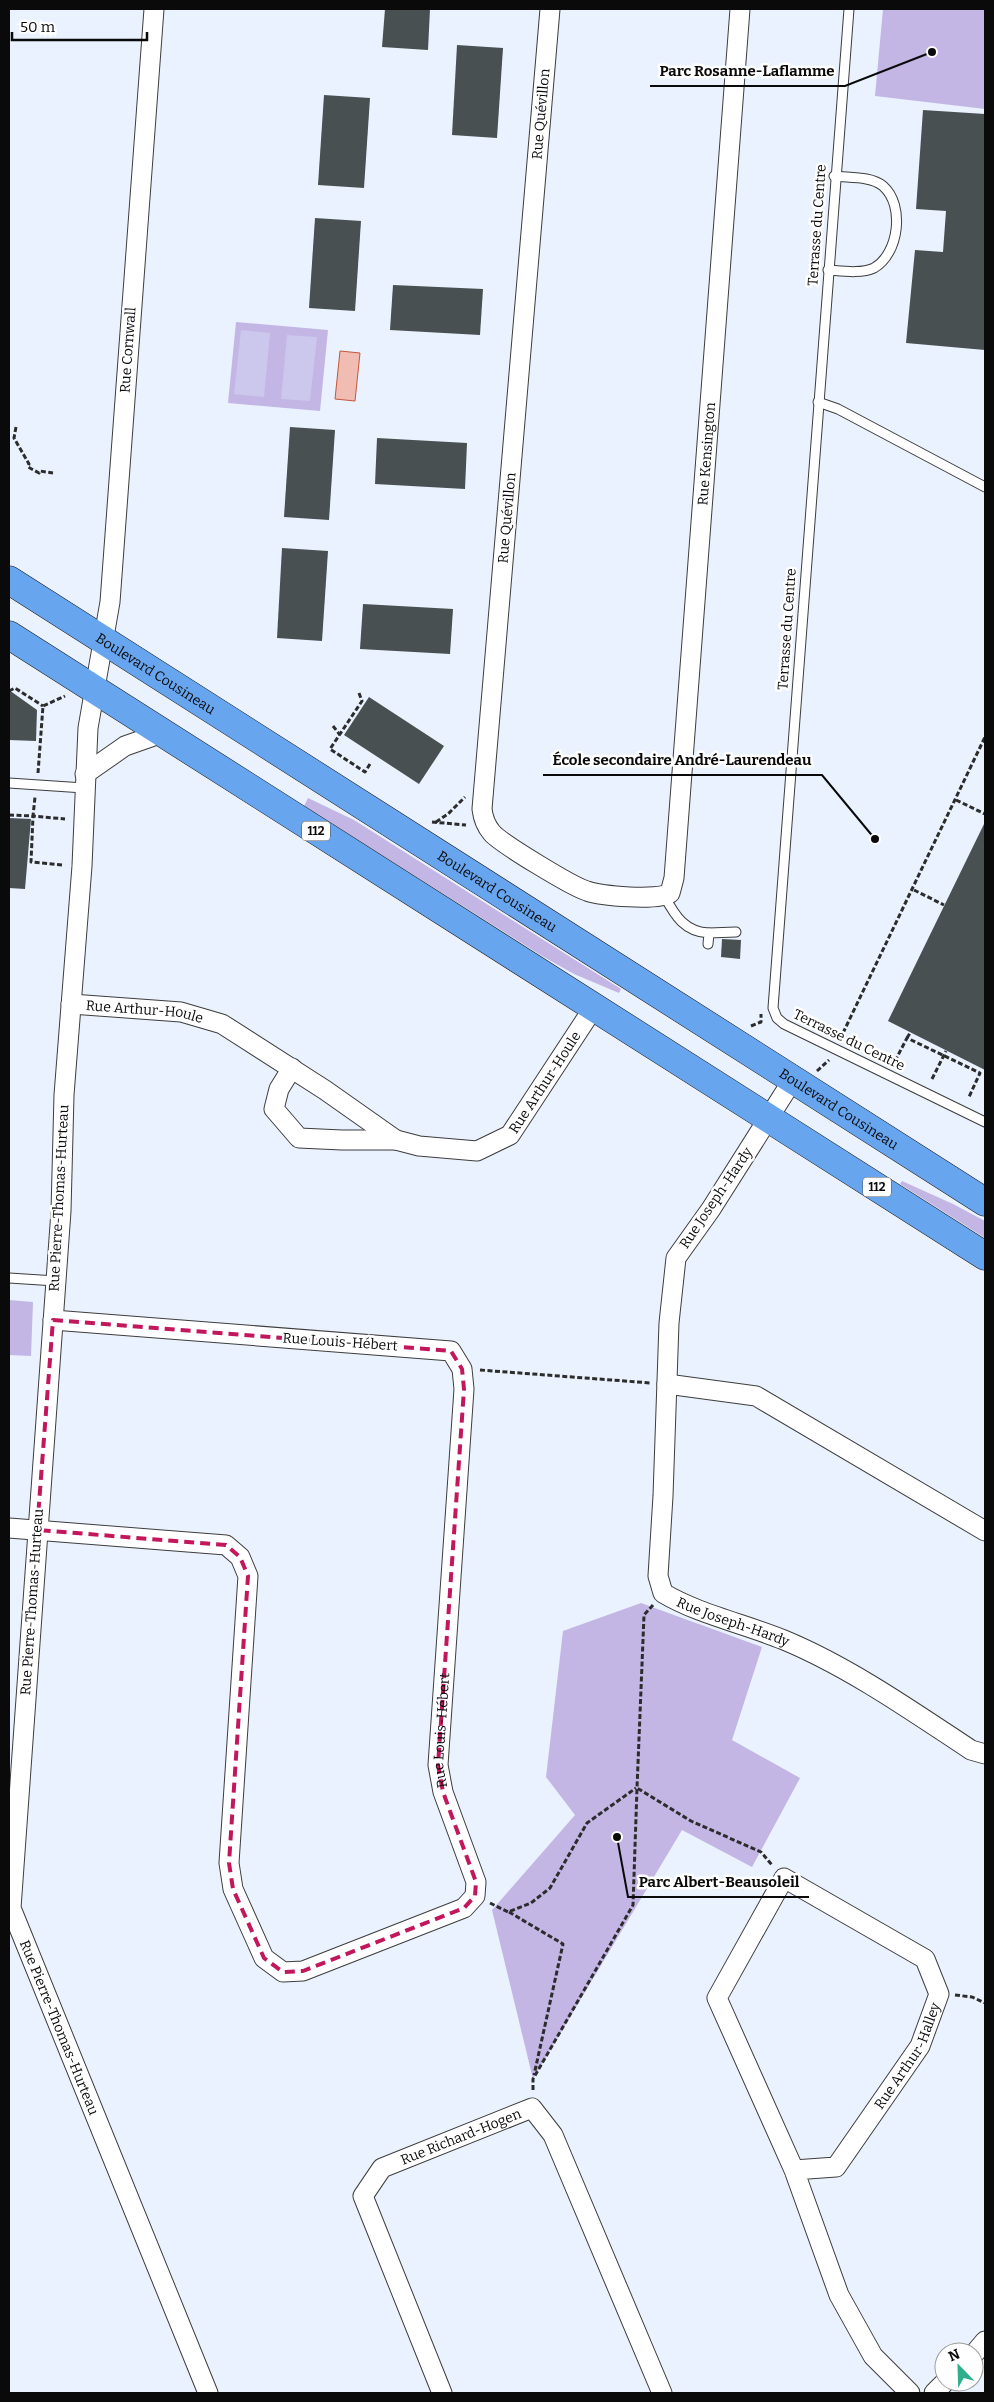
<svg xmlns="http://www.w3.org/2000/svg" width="994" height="2402" viewBox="0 0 994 2402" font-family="Bitter,serif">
<rect width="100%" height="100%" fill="#e9f2fe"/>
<g fill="#c3b6e5">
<polygon points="883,9 985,9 985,109 875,96"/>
<polygon points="236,322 328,330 320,411 228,403"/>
<polygon points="308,798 354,820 621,989 619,993 574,974 542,956 304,806"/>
<polygon points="902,1181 953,1204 985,1221 985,1238 900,1184"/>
<polygon points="9,1300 33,1302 31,1356 9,1355"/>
<polygon points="641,1603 762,1647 732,1740 800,1778 752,1867 682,1830 533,2079 492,1910 575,1815 546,1777 563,1631"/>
</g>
<g fill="#ccc7ec">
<polygon points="241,330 270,333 264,397 234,394"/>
<polygon points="287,335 317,337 310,401 281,399"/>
</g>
<polygon fill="#f1bcb2" stroke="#c3573e" points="340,351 360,353 355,401 335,399"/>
<g fill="#485052">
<polygon points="385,9 430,9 428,50 382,47"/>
<polygon points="457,45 503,48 497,138 452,135"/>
<polygon points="324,95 370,98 364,188 318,185"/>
<polygon points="923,110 985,114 985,350 906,343 915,250 943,252 946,211 916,209"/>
<polygon points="315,218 361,221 355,311 309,308"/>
<polygon points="393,285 483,289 480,335 390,330"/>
<polygon points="290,427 335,430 329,520 284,517"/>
<polygon points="377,438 467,443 465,489 375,484"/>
<polygon points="282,548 328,551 322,641 277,638"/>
<polygon points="363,604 453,609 450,654 360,649"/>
<polygon points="9,690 37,710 36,741 9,740"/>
<polygon points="369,697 444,746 419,784 344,735"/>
<polygon points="9,818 31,819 25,889 9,888"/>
<polygon points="985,822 985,1070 888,1021"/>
<polygon points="722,939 741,940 740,959 721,957"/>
</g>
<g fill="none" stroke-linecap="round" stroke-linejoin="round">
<g stroke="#3d3d3d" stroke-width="11">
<g id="lane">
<polyline points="849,9 773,1008 777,1018 784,1024 985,1122"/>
<path d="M828,270c14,1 33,4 46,-2 25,-14 31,-63 9,-82 -12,-10 -34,-8 -49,-10"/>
<polyline points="818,402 838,409 985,487"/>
<polyline points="9,783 84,788"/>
<path d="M665,897c10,19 20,35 44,36l-1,11"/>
<polyline points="709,933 736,932"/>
<polyline points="9,1278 56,1281"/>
</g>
</g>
<g stroke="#3d3d3d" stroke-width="21">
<g id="street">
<path id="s1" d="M154,9l-44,593 -22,126 -6,138 -18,229 -3,116 -50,697 197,485"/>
<path id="s2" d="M550,9l-68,800c1,9 4,17 10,24 10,11 81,54 95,58 14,5 71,10 83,2l4,-15 66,-869"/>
<polyline points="85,774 125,746 162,733"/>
<path id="s3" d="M71,1004l110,8 41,12 103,66 71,50 23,6 58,5 33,-16 84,-128"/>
<polyline points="292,1068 279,1089 274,1109 299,1138 342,1140 396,1140"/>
<path id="s4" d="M792,1081l-81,128 -35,49 -7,65 -6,173 -5,80 5,17c35,21 82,31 121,47 65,27 128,71 187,110l14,4"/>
<polyline points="667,1384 756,1396 985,1531"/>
<path id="s5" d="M9,1528l217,17 14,12 8,19 -19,287 4,26 31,69 19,14 20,-1 161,-63 11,-12 1,-14 -33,-90 -5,-27 26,-376 -2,-20 -11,-18 -398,-31"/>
<path id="s6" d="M794,2170l42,-3 84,-121 19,-52 -14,-35 -141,-81 -67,120 77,172 45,125 34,61 37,37"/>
<polyline points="974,2354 985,2341"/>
<path id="s7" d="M442,2393l-79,-197 19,-28 150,-60 21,27 109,258"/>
<polyline points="934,2393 945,2382"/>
</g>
</g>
<g stroke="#1b1b1b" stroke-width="29">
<g id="primary">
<path id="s8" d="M9,580l976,622"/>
<polyline points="9,635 985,1256"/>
</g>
</g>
<g stroke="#2c2c2c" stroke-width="3" stroke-dasharray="5 2.5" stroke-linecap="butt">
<polyline points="16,427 14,438 29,464 28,467 39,473 40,471 53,473"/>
<polyline points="9,691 15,688 43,706"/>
<polyline points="359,693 362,701 330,749 365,772 370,764"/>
<polyline points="333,726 340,735"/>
<polyline points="38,773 43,706 65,696"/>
<polyline points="956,800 985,814"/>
<polyline points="9,815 33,816 35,797"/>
<polyline points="432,822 466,825"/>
<polyline points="436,822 448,814 465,797"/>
<polyline points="62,865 31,862 33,816 65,819"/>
<polyline points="914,890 944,905"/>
<polyline points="751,1026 761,1022 761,1014"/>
<polyline points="843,1033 985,737"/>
<polyline points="907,1038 910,1033"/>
<polyline points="895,1061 907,1038 980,1073 969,1097"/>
<polyline points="817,1071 829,1060"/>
<polyline points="932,1079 946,1051"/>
<polyline points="480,1370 651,1383"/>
<polyline points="653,1605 644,1615 637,1788 691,1821 761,1852 772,1865"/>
<polyline points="490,1903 508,1912 531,1903 550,1888 587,1823 636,1788"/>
<polyline points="509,1912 563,1944 534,2075"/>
<polyline points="955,1995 972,1997 985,2003"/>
<polyline points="533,2090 533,2079 633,1905 637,1788"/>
</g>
<use href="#lane" stroke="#fff" stroke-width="9"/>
<use href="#street" stroke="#fff" stroke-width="19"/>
<use href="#primary" stroke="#68a5ef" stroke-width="28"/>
</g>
<path fill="none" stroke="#c2185b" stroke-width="4" stroke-dasharray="10 6" stroke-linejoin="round" d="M53,1320l398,31 11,18 2,20 -26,376 5,27 33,90 -1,14 -11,12 -161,63 -20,1 -19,-14 -31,-69 -4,-26 19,-287 -8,-19 -14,-12 -189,-15z"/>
<g text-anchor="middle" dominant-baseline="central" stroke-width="5" stroke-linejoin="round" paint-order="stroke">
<g fill="#fff" stroke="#545454" stroke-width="1">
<rect x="302" y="821.5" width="28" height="19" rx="4"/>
<rect x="863" y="1177.5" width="28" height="19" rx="4"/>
</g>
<g font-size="12" font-weight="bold" fill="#0a0a0a">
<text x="316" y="831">112</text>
<text x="877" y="1187">112</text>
</g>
<g font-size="14" fill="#0a0a0a" stroke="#fff">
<text transform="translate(541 114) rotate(-85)">Rue Quévillon</text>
<text transform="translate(817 225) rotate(-86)">Terrasse du Centre</text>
<text transform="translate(128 350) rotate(-86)">Rue Cornwall</text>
<text stroke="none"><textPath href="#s2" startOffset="1466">Rue Kensington</textPath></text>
<text transform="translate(507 518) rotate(-85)">Rue Quévillon</text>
<text transform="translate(787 629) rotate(-86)">Terrasse du Centre</text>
<text stroke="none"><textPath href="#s8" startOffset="174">Boulevard Cousineau</textPath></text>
<text stroke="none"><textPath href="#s8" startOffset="579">Boulevard Cousineau</textPath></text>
<text stroke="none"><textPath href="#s3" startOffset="74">Rue Arthur-Houle</textPath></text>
<text transform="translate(849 1040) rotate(26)">Terrasse du Centre</text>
<text stroke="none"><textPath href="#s3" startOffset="544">Rue Arthur-Houle</textPath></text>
<text stroke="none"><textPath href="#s8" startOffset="984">Boulevard Cousineau</textPath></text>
<text transform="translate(59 1198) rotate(-87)">Rue Pierre-Thomas-Hurteau</text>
<text transform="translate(716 1198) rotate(-56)">Rue Joseph-Hardy</text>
<text transform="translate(340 1342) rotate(4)">Rue Louis-Hébert</text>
<text transform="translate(32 1602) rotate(-86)">Rue Pierre-Thomas-Hurteau</text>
<text stroke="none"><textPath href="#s4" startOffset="624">Rue Joseph-Hardy</textPath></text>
<text stroke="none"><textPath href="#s5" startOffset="1051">Rue Louis-Hébert</textPath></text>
<text stroke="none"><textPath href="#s1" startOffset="2034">Rue Pierre-Thomas-Hurteau</textPath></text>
<text stroke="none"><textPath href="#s6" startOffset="175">Rue Arthur-Halley</textPath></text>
<text stroke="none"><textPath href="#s7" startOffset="331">Rue Richard-Hogen</textPath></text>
</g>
</g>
<path fill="none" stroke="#0a0a0a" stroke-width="2" d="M932 52L845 86H650M875 839L822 775H543M617 1837L628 1897H809"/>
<g fill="#0a0a0a" stroke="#fff" stroke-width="2">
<circle cx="932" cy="52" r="5"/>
<circle cx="875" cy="839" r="5"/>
<circle cx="617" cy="1837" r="5"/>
</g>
<g font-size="15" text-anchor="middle" font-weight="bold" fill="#0a0a0a" stroke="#fff" stroke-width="5" stroke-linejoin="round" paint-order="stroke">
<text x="747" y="76">Parc Rosanne-Laflamme</text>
<text x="682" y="765">École secondaire André-Laurendeau</text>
<text x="719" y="1887">Parc Albert-Beausoleil</text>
</g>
<rect width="994" height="2402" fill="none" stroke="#0a0a0a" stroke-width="20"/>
<g transform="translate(959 2367) rotate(337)"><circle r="24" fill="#ffffff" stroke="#9d9d9d"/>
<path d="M0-4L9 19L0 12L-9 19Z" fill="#2daf8e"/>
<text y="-8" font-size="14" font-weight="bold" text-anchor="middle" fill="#0a0a0a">N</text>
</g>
<path d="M12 32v8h135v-8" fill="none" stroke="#0a0a0a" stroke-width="2.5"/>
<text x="20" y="32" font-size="15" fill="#0a0a0a" stroke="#ffffff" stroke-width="4" paint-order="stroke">50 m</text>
</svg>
